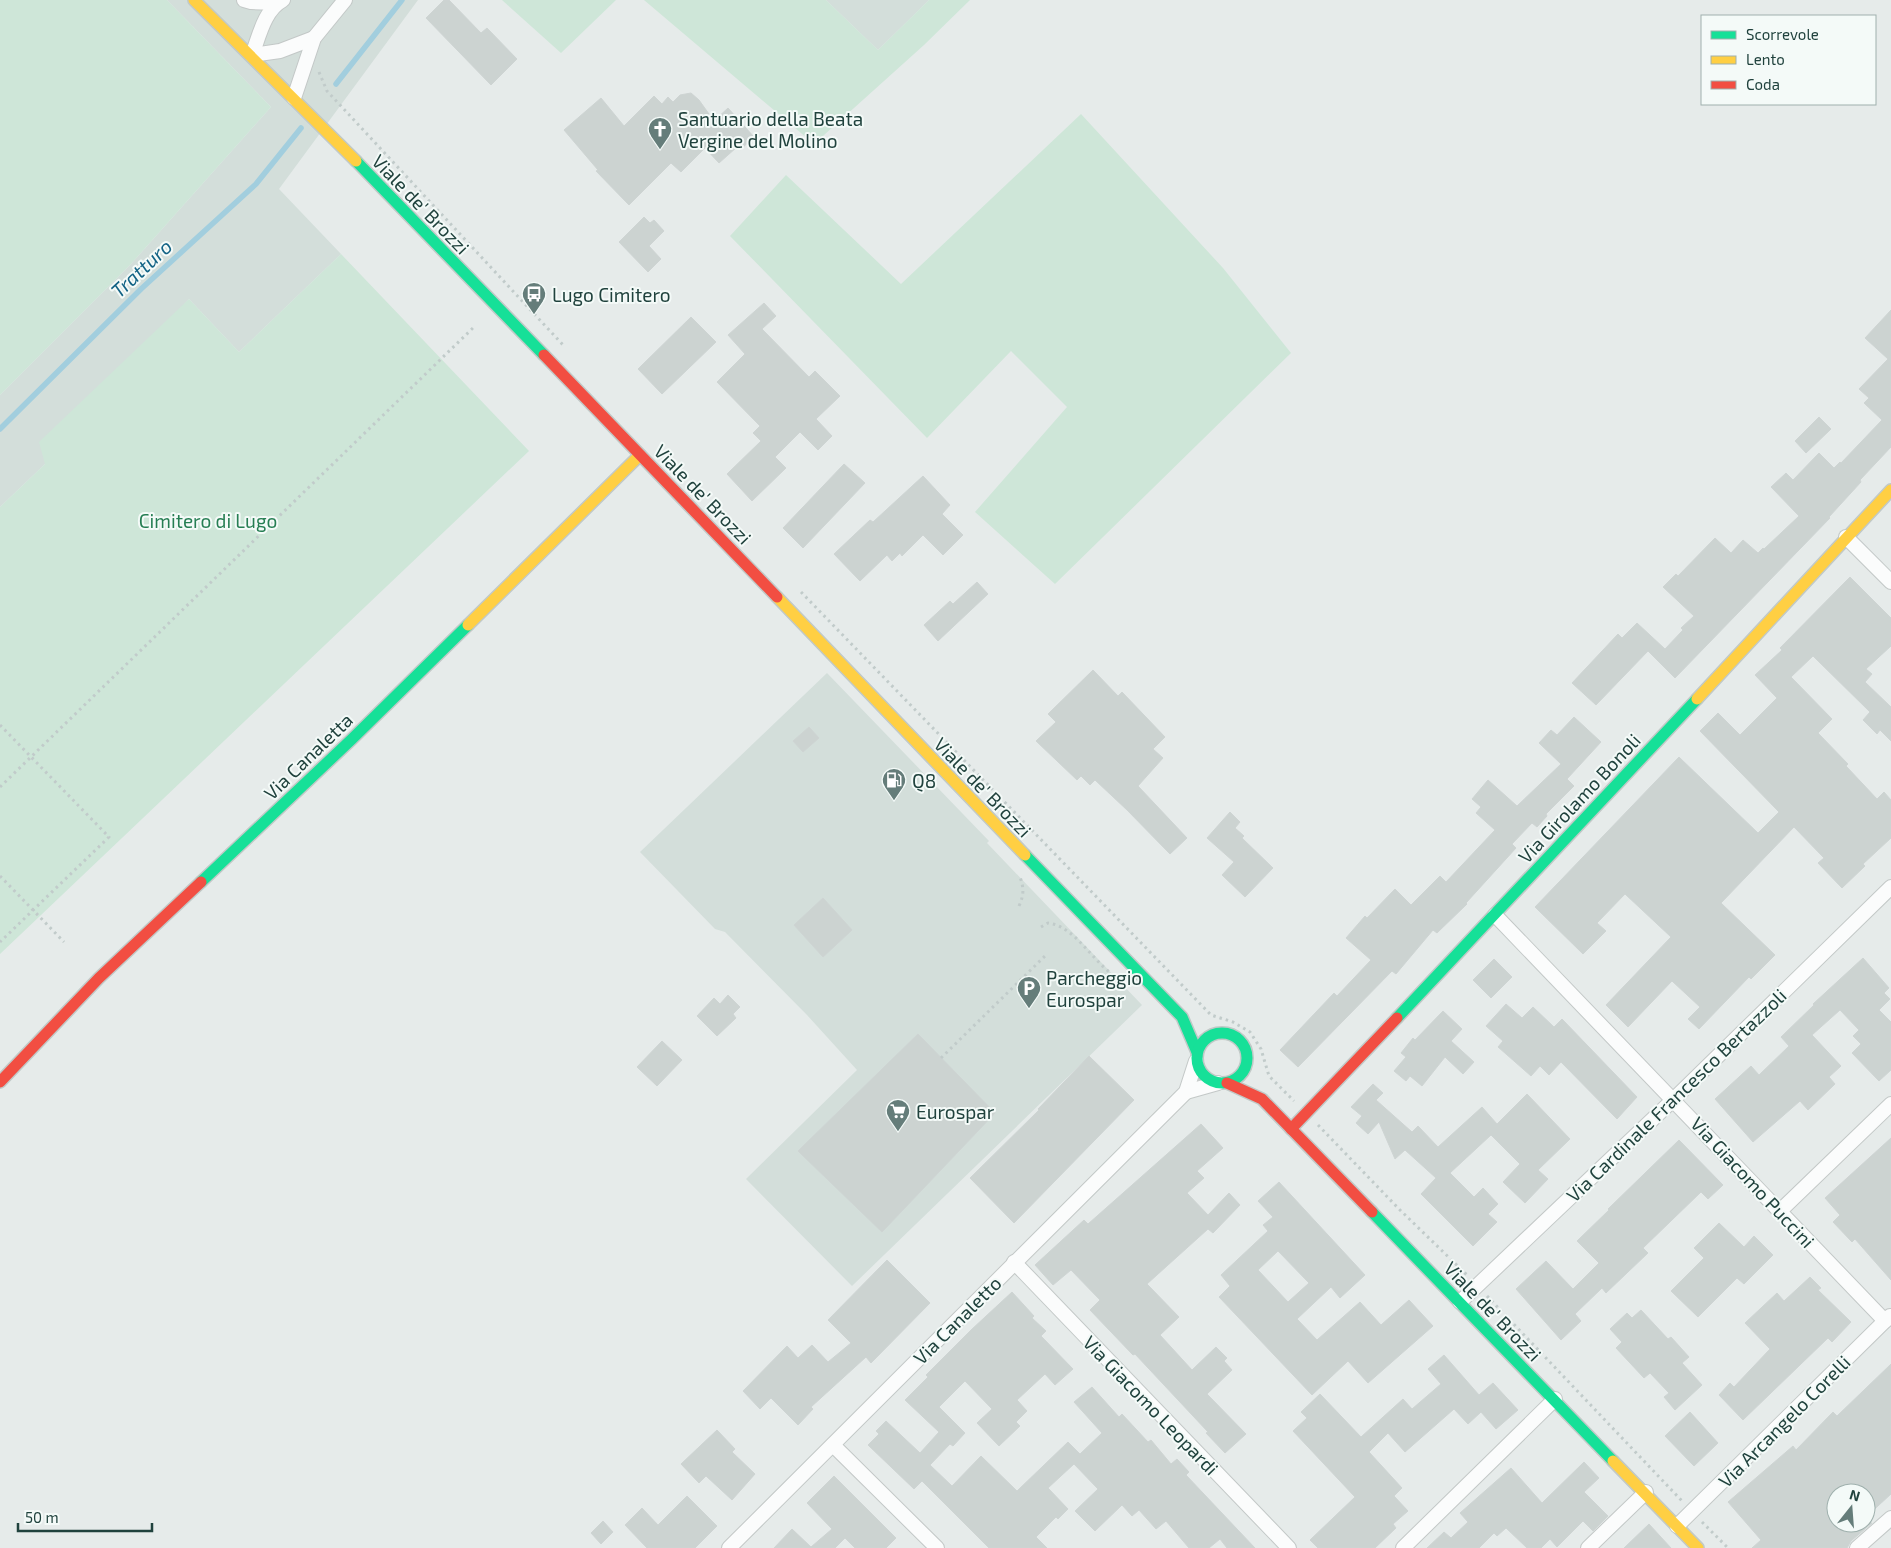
<svg xmlns="http://www.w3.org/2000/svg" width="1891" height="1548" viewBox="0 0 1891 1548" font-family="'Exo 2',sans-serif">
<rect width="100%" height="100%" fill="#e6ebea"/>
<g fill="#d3deda">
<polygon points="167,0 418,0 279,189 341,254 239,352 189,299 45,464 0,507 0,395 131,264 271,107"/>
<polygon points="826,0 929,0 878,50"/>
<polygon points="827,673 989,841 987,843 1142,1005 852,1286 746,1179 857,1070 807,1015 725,932 715,929 640,852"/>
</g>
<g fill="#cee6d8">
<polygon points="0,0 167,0 271,107 131,264 0,395"/>
<polygon points="502,0 616,0 561,53"/>
<polygon points="644,0 826,0 878,50 929,0 970,0 924,45 814,144"/>
<polygon points="1081,114 1223,268 1291,353 1055,584 975,512 1067,407 1011,351 927,438 730,236 786,175 901,284"/>
<polygon points="341,254 529,451 0,954 0,507 45,464 39,442 189,299 239,352"/>
</g>
<g fill="none" stroke-linecap="round" stroke-linejoin="round">
<g stroke="#a2cede" stroke-width="5.5">
<polyline points="336,84 402,0"/>
<polyline points="0,429 141,289 256,184 301,128"/>
</g>
</g>
<g fill="#ccd3d1" stroke="#ced4d3" fill-rule="evenodd">
<polygon points="444,0 449,0 481,33 487,28 517,59 491,85 426,18"/>
<polygon points="691,93 699,100 714,121 728,108 754,137 740,150 737,147 719,163 705,148 681,172 671,163 629,205 596,171 598,170 564,130 601,98 624,126 654,96 662,104 668,97 673,102 680,95"/>
<polygon points="644,217 650,223 654,220 664,231 649,246 661,259 648,272 619,242"/>
<polygon points="764,303 776,316 762,329 809,377 815,371 840,396 816,419 832,436 818,450 800,432 775,457 786,468 752,501 727,474 761,441 753,433 760,426 717,382 745,354 728,335"/>
<polygon points="1891,310 1891,447 1860,480 1861,482 1829,517 1830,518 1675,678 1648,651 1596,705 1572,683 1618,634 1622,638 1637,623 1665,649 1683,630 1681,628 1694,616 1663,587 1676,574 1678,576 1715,538 1731,553 1743,540 1758,553 1763,548 1764,549 1799,516 1771,487 1786,473 1793,480 1819,453 1834,468 1840,462 1841,463 1882,420 1864,403 1869,398 1859,389 1888,359 1865,338"/>
<polygon points="691,317 716,342 662,394 638,369"/>
<polygon points="1819,417 1831,429 1806,453 1795,441"/>
<polygon points="844,464 865,483 803,548 783,528"/>
<polygon points="923,476 950,505 942,514 963,535 943,555 923,535 902,556 900,553 892,561 887,555 860,581 834,554 870,520 873,522"/>
<polygon points="1850,577 1891,618 1891,646 1866,669 1872,674 1865,682 1891,707 1891,741 1880,730 1877,734 1863,720 1870,712 1813,656 1791,677 1832,719 1818,733 1848,764 1846,766 1877,799 1884,792 1891,800 1891,838 1863,864 1865,866 1842,888 1818,863 1824,858 1794,827 1721,903 1775,955 1751,979 1749,977 1699,1029 1688,1019 1700,1007 1672,981 1628,1027 1606,1005 1671,937 1625,894 1597,923 1606,931 1583,954 1535,907 1679,757 1758,833 1779,812 1700,731 1718,713 1740,735 1777,698 1755,675 1782,650 1780,648"/>
<polygon points="977,582 988,594 938,641 924,625 950,601 953,604"/>
<polygon points="1093,670 1118,696 1122,692 1165,737 1153,749 1163,758 1138,786 1187,838 1170,854 1127,810 1095,780 1090,785 1081,776 1077,780 1036,741 1056,722 1048,714"/>
<polygon points="1574,717 1601,742 1567,779 1574,786 1546,814 1547,816 1537,827 1532,823 1512,844 1516,848 1466,903 1467,904 1437,933 1433,930 1396,974 1392,971 1298,1067 1280,1050 1334,993 1337,996 1371,960 1346,938 1365,916 1367,918 1395,889 1411,905 1440,876 1446,882 1495,830 1476,813 1481,807 1472,799 1488,780 1517,806 1561,764 1539,743 1551,730 1557,735"/>
<polygon points="809,727 819,738 803,752 793,741"/>
<polygon points="1230,812 1240,822 1235,828 1244,836 1242,838 1273,868 1245,897 1222,875 1234,862 1207,838"/>
<polygon points="823,898 852,930 823,957 794,925"/>
<polygon points="1863,958 1889,988 1884,993 1890,999 1879,1010 1891,1022 1891,1070 1879,1081 1852,1053 1861,1044 1853,1036 1859,1030 1840,1010 1812,1035 1841,1066 1829,1077 1835,1084 1808,1110 1800,1101 1753,1142 1715,1099 1751,1066 1759,1075 1789,1046 1781,1037 1814,1005 1813,1004"/>
<polygon points="1494,959 1512,977 1491,998 1473,980"/>
<polygon points="728,995 740,1007 733,1014 736,1018 717,1036 697,1016 714,998 720,1004"/>
<polygon points="1506,1004 1522,1018 1533,1007 1554,1027 1562,1019 1637,1097 1617,1119 1561,1062 1549,1075 1540,1066 1531,1076 1498,1047 1503,1041 1486,1026"/>
<polygon points="1443,1011 1462,1029 1451,1041 1474,1062 1463,1074 1445,1057 1422,1086 1410,1076 1406,1081 1394,1071 1406,1057 1401,1053 1413,1038 1415,1040"/>
<polygon points="918,1034 995,1113 882,1232 798,1151"/>
<polygon points="662,1041 682,1060 657,1086 637,1067"/>
<polygon points="1089,1056 1134,1100 1014,1223 970,1178 1039,1110 1038,1109"/>
<polygon points="1373,1084 1383,1093 1376,1100 1412,1132 1418,1126 1438,1147 1482,1107 1497,1124 1527,1094 1570,1139 1538,1170 1548,1179 1525,1203 1503,1182 1520,1164 1491,1135 1450,1173 1474,1197 1483,1188 1498,1204 1488,1214 1497,1222 1473,1246 1421,1194 1436,1178 1405,1150 1395,1159 1379,1122 1368,1134 1356,1123 1362,1116 1351,1107"/>
<polygon points="1201,1124 1223,1148 1197,1171 1204,1178 1187,1193 1208,1215 1229,1193 1240,1205 1213,1233 1208,1229 1147,1284 1179,1317 1160,1335 1192,1370 1216,1347 1227,1358 1224,1361 1232,1370 1207,1394 1246,1434 1225,1453 1206,1433 1208,1432 1135,1354 1133,1355 1090,1310 1100,1300 1071,1270 1053,1285 1035,1265 1084,1220 1088,1224"/>
<polygon points="1891,1138 1891,1280 1855,1239 1852,1242 1833,1222 1840,1215 1825,1198"/>
<polygon points="1679,1140 1723,1185 1708,1199 1701,1192 1643,1248 1648,1253 1606,1293 1602,1288 1575,1314 1581,1321 1561,1340 1516,1289 1546,1261 1573,1289 1599,1263 1577,1241 1609,1210 1608,1209"/>
<path d="M1279,1182l86,93 -25,23 -9,-11 -34,32 20,21 43,-38 21,23 28,-25 24,26 -65,57 -20,-22 -36,34 -93,-98 11,-11 -9,-11 47,-44 -5,-6 10,-8 -15,-16zM1278,1251l31,32 -21,19 -30,-32z"/>
<polygon points="1719,1223 1744,1247 1754,1236 1773,1255 1744,1284 1737,1278 1698,1317 1671,1291 1704,1258 1694,1248"/>
<polygon points="887,1260 930,1303 871,1363 866,1357 811,1407 813,1409 798,1425 771,1398 760,1409 743,1391 787,1346 798,1358 812,1345 828,1362 851,1343 828,1320"/>
<polygon points="1810,1277 1821,1288 1818,1290 1851,1322 1832,1342 1828,1338 1743,1420 1719,1395 1730,1383 1734,1387 1770,1349 1745,1323 1777,1293 1784,1301"/>
<polygon points="1012,1292 1034,1316 1032,1318 1046,1331 1041,1336 1073,1369 1055,1385 1045,1374 1017,1400 1027,1411 1016,1422 1020,1426 999,1446 977,1423 992,1409 965,1381 939,1407 965,1433 953,1446 950,1444 930,1465 952,1486 981,1456 1017,1491 1068,1442 1080,1454 1102,1433 1074,1402 1092,1387 1119,1417 1122,1414 1148,1442 1151,1440 1171,1464 1177,1459 1189,1472 1186,1475 1255,1548 1227,1548 1220,1539 1209,1548 1189,1548 1166,1521 1156,1529 1139,1510 1132,1516 1122,1505 1095,1531 1075,1511 1098,1489 1074,1464 1048,1488 1068,1509 1058,1519 1056,1517 1036,1537 1047,1548 989,1548 922,1481 914,1489 868,1445 879,1434 876,1431 886,1421 920,1453 939,1432 905,1400 928,1377 926,1375 971,1330"/>
<polygon points="1641,1310 1668,1339 1671,1337 1689,1357 1682,1363 1702,1385 1675,1410 1664,1397 1669,1393 1650,1373 1644,1378 1616,1348 1622,1342 1610,1329 1627,1313 1632,1318"/>
<polygon points="1444,1355 1479,1395 1493,1383 1518,1410 1496,1429 1481,1412 1468,1424 1454,1409 1405,1452 1388,1433 1369,1452 1402,1488 1394,1496 1408,1511 1393,1524 1396,1528 1375,1548 1318,1548 1310,1540 1355,1497 1293,1431 1307,1418 1301,1412 1320,1394 1361,1437 1403,1399 1412,1409 1441,1384 1428,1369"/>
<polygon points="1891,1364 1891,1494 1866,1517 1866,1493 1836,1493 1836,1523 1872,1523 1851,1541 1847,1548 1752,1548 1761,1540 1728,1502 1793,1446 1796,1450 1833,1412 1837,1416"/>
<polygon points="1690,1412 1718,1443 1694,1466 1665,1436"/>
<polygon points="717,1430 735,1449 732,1452 755,1474 732,1500 706,1476 699,1483 681,1464"/>
<polygon points="1584,1462 1599,1478 1584,1492 1608,1516 1593,1531 1583,1521 1557,1547 1550,1539 1541,1548 1527,1548 1506,1528 1497,1536 1494,1533 1479,1548 1427,1548 1444,1532 1451,1538 1468,1522 1460,1513 1511,1468 1542,1503"/>
<polygon points="834,1476 896,1538 886,1548 855,1548 845,1538 835,1548 774,1548 792,1529 811,1547 832,1529 807,1503"/>
<polygon points="687,1496 717,1526 695,1548 647,1548 625,1525 642,1508 658,1525"/>
<polygon points="603,1521 613,1532 601,1544 591,1533"/>
<polygon points="1649,1524 1671,1548 1624,1548"/>
</g>
<g fill="none" stroke-linecap="round" stroke-linejoin="round">
<g stroke="#c3c8c7" stroke-width="16">
<g id="street">
<polyline points="244,0 251,2 276,3"/>
<path d="M283,0c-19,10 -24,37 -31,55l28,-4 34,-13"/>
<polyline points="294,98 314,38 345,0"/>
<polyline points="1846,537 1891,582"/>
<polyline points="1495,915 1885,1321"/>
<polyline points="1186,1092 1218,1083"/>
<polyline points="1780,1211 1891,1104"/>
<polyline points="1014,1262 1289,1548"/>
<polyline points="1460,1302 1674,1099 1891,887"/>
<polyline points="833,1445 937,1548"/>
<polyline points="1677,1526 1890,1316"/>
<polyline points="729,1548 1186,1092 1196,1061"/>
<polyline points="1403,1548 1555,1399"/>
<polyline points="1588,1548 1646,1492"/>
<polyline points="1857,1548 1891,1518"/>
</g>
</g>
<g stroke="#c1c9c7" stroke-width="14">
<g id="fast">
<polyline points="356,161 544,355"/>
<polyline points="1025,855 1182,1017 1197,1052"/>
<polyline points="201,882 352,739 468,625"/>
<polyline points="1397,1018 1697,699"/>
<circle cx="1222" cy="1058" r="25"/>
<polyline points="1372,1212 1613,1461"/>
</g>
</g>
<g stroke="#c1c9c7" stroke-width="14">
<g id="slow">
<polyline points="194,0 356,161"/>
<polyline points="777,597 1025,855"/>
<polyline points="468,625 640,455"/>
<polyline points="1697,699 1891,490"/>
<polyline points="1613,1461 1698,1548"/>
</g>
</g>
<g stroke="#c1c9c7" stroke-width="14">
<g id="jam">
<polyline points="544,355 777,597"/>
<polyline points="0,1082 99,978 201,882"/>
<polyline points="1227,1083 1262,1099 1372,1212"/>
<polyline points="1291,1129 1397,1018"/>
</g>
</g>
<g stroke="#c1cbca" stroke-width="3" stroke-dasharray="2.5 4" stroke-linecap="butt">
<polyline points="319,72 327,91 564,346"/>
<polyline points="801,592 1211,1015 1233,1022 1250,1032 1261,1049 1269,1076 1294,1101"/>
<polyline points="0,725 109,837 0,942"/>
<polyline points="0,787 475,326"/>
<polyline points="0,876 64,942"/>
<path d="M1019,906c5,-11 5,-18 1,-29"/>
<path d="M1041,927l7,-4c26,3 43,36 64,51"/>
<polyline points="941,1058 1046,955"/>
<polyline points="1318,1125 1399,1209 1467,1275"/>
<polyline points="1487,1296 1682,1501"/>
<polyline points="1702,1522 1728,1548"/>
</g>
<use href="#street" stroke="#fbfcfc" stroke-width="14"/>
<use href="#fast" stroke="#16e098" stroke-width="11"/>
<use href="#slow" stroke="#ffcf43" stroke-width="11"/>
<use href="#jam" stroke="#f24e42" stroke-width="11"/>
</g>
<defs>
<g id="church-pin" transform="scale(1.25)"><path d="M0 17L-7.5 6A9.5 9.5 0 1 1 7.5 6Z" fill="#657d7a" stroke="#f4faf8"/><path d="M-1.2-6h2.4v3.5h3.3v2.4h-3.3V6h-2.4V-.1h-3.3v-2.4h3.3Z" fill="#fff"/></g>
<g id="bus-pin" transform="scale(1.25)"><path d="M0 17L-7.5 6A9.5 9.5 0 1 1 7.5 6Z" fill="#657d7a" stroke="#f4faf8"/><path d="M-5-6H5V4H4V6H2V4H-2V6H-4V4H-5ZM-3.5-4V0h7V-4ZM-3.5 1.2v1.5H-2V1.2ZM2 1.2v1.5H3.5V1.2Z" fill="#fff"/></g>
<g id="fuel-pin" transform="scale(1.25)"><path d="M0 17L-7.5 6A9.5 9.5 0 1 1 7.5 6Z" fill="#657d7a" stroke="#f4faf8"/><path d="M-5.5-6h7V0h2V4h1.3V-2.5L3-4.5l.8-.8L6-3V5H2.5V1h-1V6h-7ZM-4.2-4.7v3.2H.2V-4.7Z" fill="#fff"/></g>
<g id="parking-pin" transform="scale(1.25)"><path d="M0 17L-7.5 6A9.5 9.5 0 1 1 7.5 6Z" fill="#657d7a" stroke="#f4faf8"/><path d="M-3.5-5.5H1a3.5 3.5 0 0 1 0 7H-1V5.5H-3.5ZM-1-3.4V-.6H.8a1.4 1.4 0 0 0 0-2.8Z" fill="#fff"/></g>
<g id="supermarket-pin" transform="scale(1.25)"><path d="M0 17L-7.5 6A9.5 9.5 0 1 1 7.5 6Z" fill="#657d7a" stroke="#f4faf8"/><path d="M-6-5.5h2.5l.6 2H6L4.5 2H-2.5L-4.4-4H-6ZM-1.5 3.2a1.3 1.3 0 1 0 .1 0ZM3 3.2a1.3 1.3 0 1 0 .1 0Z" fill="#fff"/></g>
</defs>
<g fill-rule="evenodd">
<use href="#church-pin" x="660" y="129"/>
<use href="#bus-pin" x="534" y="294"/>
<use href="#fuel-pin" x="894" y="780"/>
<use href="#parking-pin" x="1029" y="988"/>
<use href="#supermarket-pin" x="898" y="1111"/>
</g>
<g text-anchor="middle" dominant-baseline="central" stroke-width="4" stroke-linejoin="round" paint-order="stroke">
<g font-size="19" fill="#20423d" stroke="#f4faf8" text-anchor="start">
<text x="678" y="118">Santuario della Beata<tspan x="678" dy="22">Vergine del Molino</tspan></text>
<text x="552" y="294">Lugo Cimitero</text>
<text x="912" y="780">Q8</text>
<text x="1046" y="977">Parcheggio<tspan x="1046" dy="22">Eurospar</tspan></text>
<text x="916" y="1111">Eurospar</text>
</g>
<g font-size="19" fill="#20423d" stroke="#f4faf8">
<text transform="translate(421 204) rotate(46)">Viale de' Brozzi</text>
<text transform="translate(703 494) rotate(46)">Viale de' Brozzi</text>
<text transform="translate(308 756) rotate(-44)">Via Canaletta</text>
<text transform="translate(983 787) rotate(46)">Viale de' Brozzi</text>
<text transform="translate(1579 798) rotate(-47)">Via Girolamo Bonoli</text>
<text transform="translate(1676 1095) rotate(-44)">Via Cardinale Francesco Bertazzoli</text>
<text transform="translate(1753 1182) rotate(47)">Via Giacomo Puccini</text>
<text transform="translate(1493 1311) rotate(46)">Viale de' Brozzi</text>
<text transform="translate(957 1320) rotate(-45)">Via Canaletto</text>
<text transform="translate(1151 1405) rotate(46)">Via Giacomo Leopardi</text>
<text transform="translate(1784 1421) rotate(-45)">Via Arcangelo Corelli</text>
</g>
<g font-size="19" fill="#267e53" stroke="#f4faf8">
<text x="208" y="520">Cimitero di Lugo</text>
</g>
<g font-size="20" font-style="italic" fill="#136385" stroke="#f4faf8">
<text transform="translate(141 268) rotate(-43)">Tratturo</text>
</g>
</g>
<rect x="1701" y="15" width="175" height="90" fill="#f4faf8" stroke="#9fb0ad"/>
<rect x="1711" y="31" width="25" height="8" fill="#16e098" stroke="#9fb0ad"/>
<text x="1746" y="40" font-size="15" fill="#20423d">Scorrevole</text>
<rect x="1711" y="56" width="25" height="8" fill="#ffcf43" stroke="#9fb0ad"/>
<text x="1746" y="65" font-size="15" fill="#20423d">Lento</text>
<rect x="1711" y="81" width="25" height="8" fill="#f24e42" stroke="#9fb0ad"/>
<text x="1746" y="90" font-size="15" fill="#20423d">Coda</text>
<g transform="translate(1851 1508) rotate(17)"><circle r="24" fill="#f4faf8" stroke="#9fb0ad"/>
<path d="M0-4L9 19L0 12L-9 19Z" fill="#657d7a"/>
<text y="-8" font-size="14" font-weight="bold" text-anchor="middle" fill="#20423d">N</text>
</g>
<path d="M18 1523v8h134v-8" fill="none" stroke="#20423d" stroke-width="2.5"/>
<text x="25" y="1523" font-size="15" fill="#20423d" stroke="#f4faf8" stroke-width="4" paint-order="stroke">50 m</text>
</svg>
